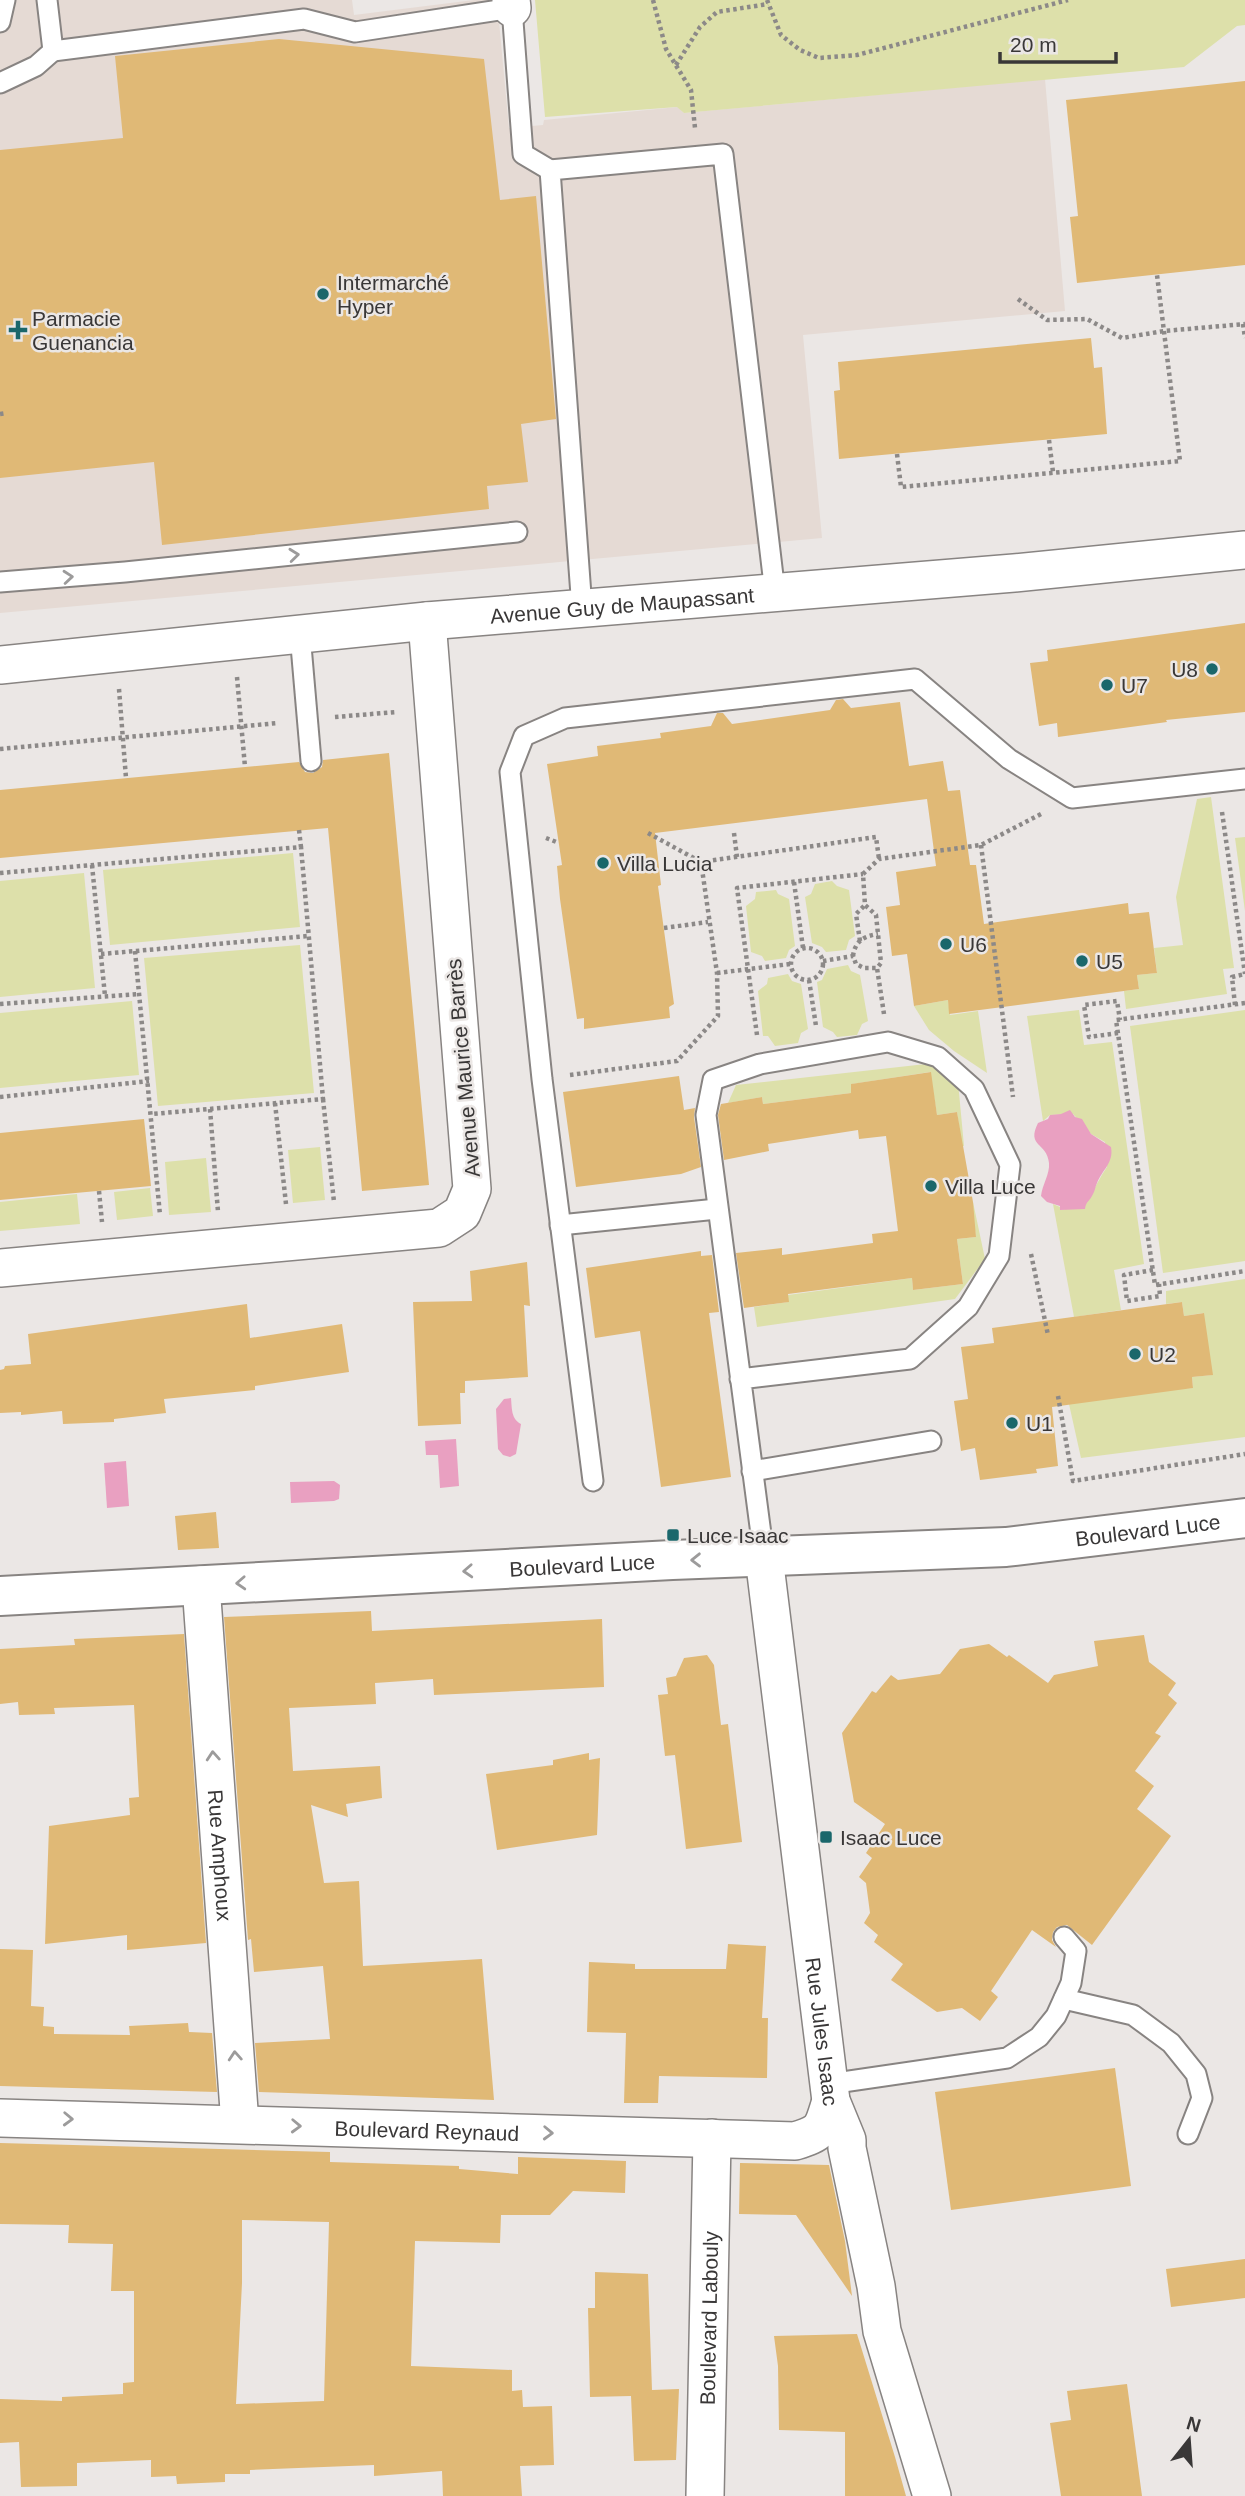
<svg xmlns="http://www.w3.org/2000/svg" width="1245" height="2496" viewBox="0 0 1245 2496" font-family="Arial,sans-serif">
<rect width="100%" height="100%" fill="#ebe7e5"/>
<polygon fill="#e5dad4" points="0,0 352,0 354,15 474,0 497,0 509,128 543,125 544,120 678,107 684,113 1045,79 1065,311 803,335 822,538 0,613"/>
<g fill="#dde0aa">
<polygon points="535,0 1245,0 1245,25 1237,26 1184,67 684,113 677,107 545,117"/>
<polygon points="1211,797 1234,968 1223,969 1227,994 1126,1009 1124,991 1139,989 1137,975 1157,973 1154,948 1183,945 1176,897 1197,799"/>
<polygon points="1245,837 1245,911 1235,838"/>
<polygon points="293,853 300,927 110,945 103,870"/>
<polygon points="84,873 95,988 0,997 0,881"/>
<polygon points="832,881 837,886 849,890 855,936 849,940 846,950 826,952 822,947 812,943 805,897 811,894 815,884"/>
<polygon points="776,890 778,894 789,899 795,946 789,950 786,958 765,961 762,956 751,952 746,906 755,899 756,892"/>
<polygon points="300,945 314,1093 158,1106 144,958"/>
<polygon points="848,965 851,971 860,975 868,1021 862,1024 857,1035 837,1037 833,1032 823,1027 817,982 822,980 827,969"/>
<polygon points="788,974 792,981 801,984 808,1029 801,1033 798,1043 775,1046 768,1036 763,1036 758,991 767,984 768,978"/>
<polygon points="948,1000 950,1015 978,1011 987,1073 954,1051 929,1030 914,1006"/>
<polygon points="132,1001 139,1075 0,1088 0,1013"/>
<path d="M1079,1010l5,35 28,-3 32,222 -30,6 7,40 -47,7 -21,-113 7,3v3c33,-4 31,-20 47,-43l-2,-25 -14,-8 -18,-20 -23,1 -7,6 -16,-105z"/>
<polygon points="1245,1010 1245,1261 1163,1273 1130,1026"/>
<polygon points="935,1063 958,1082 964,1146 962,1146 957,1112 937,1115 930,1072 852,1084 851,1093 763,1104 762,1097 728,1103 736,1085"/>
<polygon points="320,1147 325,1200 293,1203 288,1150"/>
<polygon points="206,1158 211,1212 169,1215 165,1162"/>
<polygon points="150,1188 153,1216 117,1220 114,1192"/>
<polygon points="77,1194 80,1224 0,1231 0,1202"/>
<polygon points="971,1202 973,1202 985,1259 955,1299 757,1327 754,1307 788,1302 788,1295 912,1278 913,1290 963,1284 957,1239 976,1237"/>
<polygon points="1245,1279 1245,1437 1081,1458 1067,1395 1193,1388 1192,1377 1212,1375 1203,1313 1184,1316 1182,1302 1166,1304 1166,1291"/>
</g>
<g fill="#e9a0c1">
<path d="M1070,1110l5,7 7,2 9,15 20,13c3,16 -9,23 -14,36 -2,4 -2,8 -4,11 -3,7 -7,7 -8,15l-25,1v-4l-13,-4 -6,-6c1,-11 9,-22 8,-33 -2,-21 -23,-16 -11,-40l10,-4 2,-4 11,-1z"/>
<path d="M511,1398c1,10 0,21 10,26l-5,30 -6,3 -7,-2 -5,-6 -2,-40 8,-10z"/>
<polygon points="456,1439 459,1486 440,1488 438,1455 426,1455 425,1441"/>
<polygon points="126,1461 129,1506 107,1508 104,1463"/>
<polygon points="334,1481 340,1485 339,1499 334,1501 291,1503 290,1482"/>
</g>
<g fill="#e0b976" fill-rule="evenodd">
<polygon points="279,39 484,59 500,200 536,196 556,419 521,424 528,482 487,486 489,509 162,545 154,462 0,478 0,150 123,138 115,56"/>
<polygon points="1245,81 1245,265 1077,283 1070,217 1078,216 1066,100"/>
<polygon points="1091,338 1094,368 1102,367 1107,434 839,459 834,391 840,390 838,362"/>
<polygon points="1245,623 1245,712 1166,720 1167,722 1058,737 1057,723 1039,726 1030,663 1048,661 1047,650"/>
<polygon points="843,699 851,708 900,702 909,766 943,761 948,791 960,790 970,865 976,865 984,924 1128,903 1129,914 1149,912 1157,973 1137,975 1139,989 949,1014 948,1000 914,1006 907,954 892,956 886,907 900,905 896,872 936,866 927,799 655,833 661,885 658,886 674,1004 669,1007 670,1018 584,1029 584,1018 577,1019 560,899 557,866 562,865 547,764 598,756 597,746 661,738 660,733 711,726 717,713 723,713 732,724 830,710 836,700"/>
<polygon points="389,753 429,1185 362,1191 328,828 0,858 0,790 299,762 305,772 313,773 322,767 323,760"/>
<polygon points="931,1072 937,1115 957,1112 973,1202 976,1237 957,1239 963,1284 913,1290 912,1278 788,1294 789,1302 744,1308 736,1253 782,1248 782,1255 873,1243 872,1234 898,1231 886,1136 859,1139 858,1130 768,1144 769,1151 724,1160 718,1115 721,1104 762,1097 763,1104 851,1093 851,1084"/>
<polygon points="679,1076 684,1110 695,1108 694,1117 701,1167 681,1174 576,1187 563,1092"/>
<polygon points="144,1119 151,1186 0,1200 0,1133"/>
<polygon points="701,1251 701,1256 712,1255 719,1312 709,1313 731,1477 661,1487 640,1331 595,1338 586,1268"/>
<polygon points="527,1262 530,1306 524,1305 528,1377 465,1381 465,1393 460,1393 461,1424 418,1426 413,1302 472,1301 470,1271"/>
<polygon points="1182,1302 1184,1316 1204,1313 1213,1375 1192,1377 1193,1388 1052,1407 1058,1466 1036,1469 1037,1473 980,1480 975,1448 961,1451 954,1401 968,1399 961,1347 994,1343 992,1328"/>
<polygon points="247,1304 250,1338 342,1324 349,1372 255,1386 255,1390 164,1399 166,1413 114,1419 114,1422 63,1424 62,1411 21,1415 21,1412 0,1413 0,1370 4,1369 5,1366 31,1364 28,1334"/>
<polygon points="216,1512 219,1548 178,1550 175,1516"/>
<polygon points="371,1611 372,1631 602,1619 604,1687 434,1695 433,1679 375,1683 376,1704 289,1708 293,1771 380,1766 382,1798 346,1804 348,1817 311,1805 324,1883 359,1881 363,1966 482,1959 494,2100 259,2092 255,2043 330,2039 323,1966 254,1972 251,1939 248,1940 224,1617"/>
<polygon points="184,1634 206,1943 127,1950 127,1935 45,1944 49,1826 130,1815 129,1798 139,1797 134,1705 54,1708 55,1714 19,1715 18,1702 0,1704 0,1649 75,1645 74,1639"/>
<polygon points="1144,1635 1149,1662 1176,1683 1168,1695 1177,1703 1155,1733 1161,1736 1135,1771 1154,1786 1137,1809 1171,1836 1092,1945 1067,1925 1057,1927 1053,1932 1052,1940 1056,1947 1032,1930 991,1991 998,1997 980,2021 962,2008 937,2012 891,1980 903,1964 874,1942 878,1935 864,1923 870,1913 866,1883 859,1877 872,1858 866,1853 885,1824 854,1802 842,1733 872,1691 876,1693 891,1675 898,1680 940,1674 960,1649 989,1644 1007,1657 1009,1655 1048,1683 1054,1675 1098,1666 1094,1641"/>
<polygon points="707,1655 714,1665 721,1725 728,1724 742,1842 686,1849 675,1755 665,1756 658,1695 668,1694 666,1678 676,1676 684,1658"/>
<polygon points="589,1753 589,1760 600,1758 597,1835 497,1850 486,1774 553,1765 553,1760"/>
<polygon points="728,1944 766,1946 762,2018 768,2018 767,2078 659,2076 658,2103 624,2103 626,2033 587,2032 589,1962 635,1964 635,1969 726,1969"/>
<polygon points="0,1949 33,1950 31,2006 44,2007 43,2026 54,2027 54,2034 130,2035 129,2026 188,2023 189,2032 212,2033 217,2092 0,2086"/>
<polygon points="1115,2068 1131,2186 951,2210 935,2092"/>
<path d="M0,2143l330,9v10l129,4v3l59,5v-17l108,4 -1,32 -52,-2 -23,24h-49l-1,28 -85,-2 -4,125 101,4v21l10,-1 1,17 29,-1 2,59 -34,1 2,30h-79l-1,-25 -68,5v-11l-124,5v4h-25v8l-48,2 -1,-8 -25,1v-17l-74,3v23l-56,1 -2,-45 -19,1v-44l62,2v-4l61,-3v-11l11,-1v-91h-23l2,-47 -45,-1 1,-18 -69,-1zM242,2220l87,2 -5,179 -88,3 6,-121z"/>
<polygon points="740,2163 829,2165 845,2241 852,2296 796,2215 739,2214"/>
<polygon points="1245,2259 1245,2298 1171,2307 1166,2269"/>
<polygon points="595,2272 648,2274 652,2390 679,2389 676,2460 634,2461 631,2396 590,2397 588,2308 595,2308"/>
<polygon points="857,2334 895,2457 906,2496 845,2496 845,2432 779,2430 778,2366 774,2336"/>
<polygon points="1127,2384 1142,2496 1061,2496 1050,2423 1071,2420 1067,2391"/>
</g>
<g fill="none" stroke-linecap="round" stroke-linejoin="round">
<g stroke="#888482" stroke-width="23">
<g id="service">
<polyline points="0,22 5,0"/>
<polyline points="53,51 304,19 355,32 512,8 523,154 550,170"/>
<polyline points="0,83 36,66 53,51 47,0"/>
<polyline points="0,582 125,572 517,532"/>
<polyline points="582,609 550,170 723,154 775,593"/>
<polyline points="300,634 311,761"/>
<polyline points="560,1225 717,1209"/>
<polyline points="740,1379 910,1359 968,1307 999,1256 1010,1165 974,1089 938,1057 888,1042 760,1064 713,1080 706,1115 764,1557"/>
<polyline points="752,1471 931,1441"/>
<polyline points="593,1481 542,1079 510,772 524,736 565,718 915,679 1009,759 1072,798 1245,779"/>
<polyline points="1064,1999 1133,2015 1171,2043 1196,2074 1202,2098 1188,2134"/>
<polyline points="829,2084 1007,2058 1039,2037 1056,2016 1071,1983 1076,1951 1064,1937"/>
</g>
</g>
<g stroke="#888482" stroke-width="40">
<g id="minor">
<polyline points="511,0 512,8"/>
<path id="s1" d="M0,665l427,-44 587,-48 231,-23"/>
<polyline points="0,1268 439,1228 462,1213 472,1189 427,621"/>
<path id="s2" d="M764,1557l67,544 16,39v8l29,138 6,45 50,165"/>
<path id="s3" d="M201,1585l39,539"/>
<path id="s4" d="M0,2118l795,23c29,-9 27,-12 36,-40"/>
<path id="s5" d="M705,2496l7,-358"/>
</g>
</g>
<g stroke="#888482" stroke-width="42">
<g id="tertiary">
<path id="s6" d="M0,1596l672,-36 334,-13 239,-29"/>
</g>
</g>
<g stroke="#8c8988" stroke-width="4.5" stroke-dasharray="3.5 3.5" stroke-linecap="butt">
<polyline points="653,0 666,49 691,90 695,128"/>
<polyline points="767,0 781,35 800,50 819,58 857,55 1068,0"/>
<polyline points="676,65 700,27 717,12 768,4"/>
<polyline points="1018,299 1047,320 1087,319 1122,338 1164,331 1245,324"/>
<polyline points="1243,324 1245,338"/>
<polyline points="0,414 6,413"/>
<polyline points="1049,440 1053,472"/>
<polyline points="897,454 901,487 1180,461 1157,275"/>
<polyline points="237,677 245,767"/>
<polyline points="119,689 126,778"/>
<polyline points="335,717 396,712"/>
<polyline points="0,749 278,723"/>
<polyline points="1222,812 1245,974"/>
<polyline points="299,830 301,847"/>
<polyline points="648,833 701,862"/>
<polyline points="734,833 737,857"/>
<polyline points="546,838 559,843"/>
<polyline points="981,845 1013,1097"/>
<polyline points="92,865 105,996"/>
<polyline points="0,873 301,847 323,1099 152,1114"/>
<polyline points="794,882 803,948"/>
<polyline points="664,928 708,922"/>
<polyline points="860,941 856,914 865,905"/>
<circle cx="807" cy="964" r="16"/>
<polyline points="135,951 160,1215"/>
<polyline points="101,954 308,936"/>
<path d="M853,956c2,-15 11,-20 25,-22"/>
<polyline points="823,961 853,956 856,964 864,968 877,968"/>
<polyline points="717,973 790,964"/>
<polyline points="809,980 816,1026"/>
<polyline points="1245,1003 1116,1020 1155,1285 1245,1271"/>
<polyline points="0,1004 139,994"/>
<polyline points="1235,1005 1232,977 1245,974"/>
<polyline points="884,1014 877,968 881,963 876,915 865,905 863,874 879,859 981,845 1043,813"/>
<polyline points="1118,1033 1089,1037 1084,1005 1117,1001 1120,1020"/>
<polyline points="757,1035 737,888 863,874"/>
<polyline points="570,1075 677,1061 718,1016 717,973 701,862 876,837 879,859"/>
<polyline points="0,1097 149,1081"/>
<polyline points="323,1099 334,1202"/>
<polyline points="275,1103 286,1204"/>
<polyline points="210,1109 218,1212"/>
<polyline points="99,1191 102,1222"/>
<polyline points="1031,1254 1048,1335"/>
<polyline points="1153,1270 1124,1275 1127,1301 1160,1296 1159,1284"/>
<polyline points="1058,1396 1073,1481 1245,1454"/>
</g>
<use href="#service" stroke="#fff" stroke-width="19"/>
<use href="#minor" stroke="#fff" stroke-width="37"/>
<use href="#tertiary" stroke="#fff" stroke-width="38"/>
</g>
<defs><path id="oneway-chevron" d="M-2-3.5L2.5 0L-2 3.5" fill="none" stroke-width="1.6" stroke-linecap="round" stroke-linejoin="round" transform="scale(1.75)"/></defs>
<g stroke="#9c9b9b">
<use href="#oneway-chevron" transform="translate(294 555) rotate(-6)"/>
<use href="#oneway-chevron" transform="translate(68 577) rotate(-5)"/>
<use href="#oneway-chevron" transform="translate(696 1560) rotate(179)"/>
<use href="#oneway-chevron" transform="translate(468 1571) rotate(177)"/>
<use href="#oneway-chevron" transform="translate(241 1583) rotate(177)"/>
<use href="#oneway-chevron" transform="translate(213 1756) rotate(-94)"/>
<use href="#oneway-chevron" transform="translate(235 2056) rotate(-94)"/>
<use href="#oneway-chevron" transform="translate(68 2119) rotate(2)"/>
<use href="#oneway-chevron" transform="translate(296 2126) rotate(2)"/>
<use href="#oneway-chevron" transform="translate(548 2133) rotate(2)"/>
</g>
<g fill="#1a676b" stroke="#ebe7e5" stroke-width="2.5">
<circle cx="323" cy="294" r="7"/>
<path d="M14.5 319.5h7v7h7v7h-7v7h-7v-7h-7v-7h7z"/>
<circle cx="1212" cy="669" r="7"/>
<circle cx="1107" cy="685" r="7"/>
<circle cx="603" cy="863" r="7"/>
<circle cx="946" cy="944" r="7"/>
<circle cx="1082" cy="961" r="7"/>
<circle cx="931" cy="1186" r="7"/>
<circle cx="1135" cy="1354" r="7"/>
<circle cx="1012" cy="1423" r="7"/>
<rect x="666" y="1528" width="14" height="14" rx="3.5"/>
<rect x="819" y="1830" width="14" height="14" rx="3.5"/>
</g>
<g text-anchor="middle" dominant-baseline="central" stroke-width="5" stroke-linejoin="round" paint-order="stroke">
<g font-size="21" fill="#393737" stroke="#ebe7e5" text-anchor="start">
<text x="337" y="282">Intermarché<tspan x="337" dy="24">Hyper</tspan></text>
<text x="32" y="318">Parmacie<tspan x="32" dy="24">Guenancia</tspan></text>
<text x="1198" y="669" text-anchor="end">U8</text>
<text x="1121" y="685">U7</text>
<text x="617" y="863">Villa Lucia</text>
<text x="960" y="944">U6</text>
<text x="1096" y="961">U5</text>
<text x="945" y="1186">Villa Luce</text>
<text x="1149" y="1354">U2</text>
<text x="1026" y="1423">U1</text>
<text x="687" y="1535">Luce Isaac</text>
<text x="840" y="1837">Isaac Luce</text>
</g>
<g font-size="21" fill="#393737" stroke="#ebe7e5">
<text stroke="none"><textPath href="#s1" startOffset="625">Avenue Guy de Maupassant</textPath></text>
<text transform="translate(463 1068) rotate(-95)">Avenue Maurice Barrès</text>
<text stroke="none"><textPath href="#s6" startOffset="1150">Boulevard Luce</textPath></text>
<text stroke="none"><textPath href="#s6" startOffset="583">Boulevard Luce</textPath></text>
<text stroke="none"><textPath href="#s3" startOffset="271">Rue Amphoux</textPath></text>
<text stroke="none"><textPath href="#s2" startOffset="478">Rue Jules Isaac</textPath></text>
<text stroke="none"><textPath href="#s4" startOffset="427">Boulevard Reynaud</textPath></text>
<text stroke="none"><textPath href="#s5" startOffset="178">Boulevard Labouly</textPath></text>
</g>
</g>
<g transform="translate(1189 2440) rotate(17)" stroke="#ebe7e5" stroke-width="5" paint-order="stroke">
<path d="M0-5L12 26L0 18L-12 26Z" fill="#393737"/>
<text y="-10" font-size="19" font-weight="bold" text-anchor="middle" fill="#393737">N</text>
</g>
<path d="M1000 52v10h116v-10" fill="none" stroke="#393737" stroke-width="3.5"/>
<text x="1010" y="52" font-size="21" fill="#393737" stroke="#ebe7e5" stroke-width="5" paint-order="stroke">20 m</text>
</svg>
